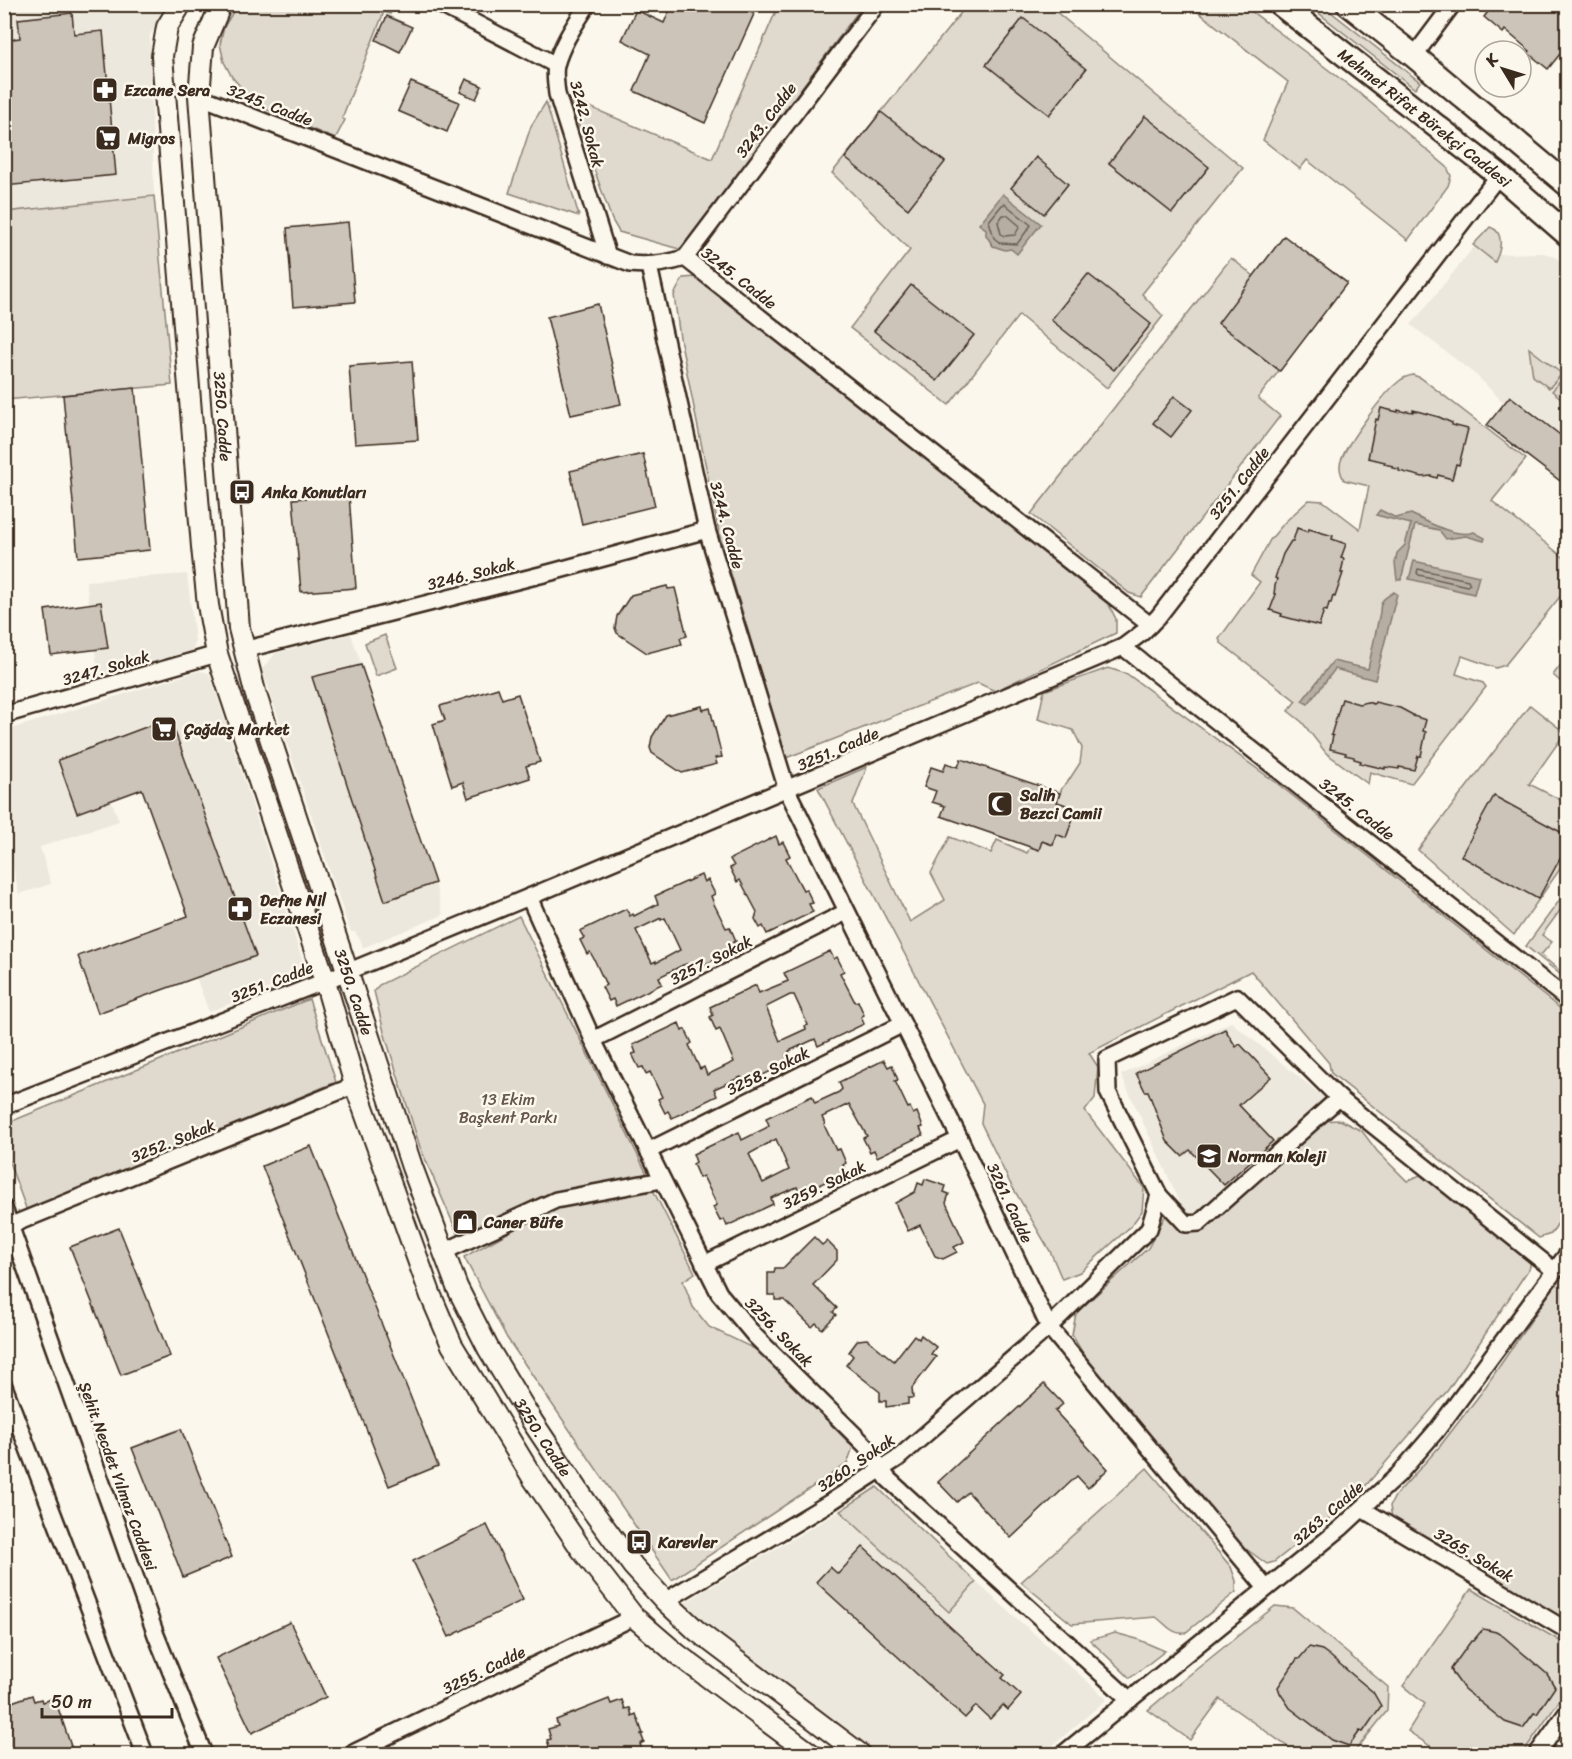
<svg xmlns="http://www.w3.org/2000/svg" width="1572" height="1759" viewBox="0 0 1572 1759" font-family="Sriracha,sans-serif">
<rect width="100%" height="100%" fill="#fbf7ec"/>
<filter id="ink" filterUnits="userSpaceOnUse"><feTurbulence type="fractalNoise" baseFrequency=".0167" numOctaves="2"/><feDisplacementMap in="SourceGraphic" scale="12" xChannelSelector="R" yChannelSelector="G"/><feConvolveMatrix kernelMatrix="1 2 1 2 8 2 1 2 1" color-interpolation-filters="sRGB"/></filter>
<g filter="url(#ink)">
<g fill="#ede8dd">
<polygon points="4,5 157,5 163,14 150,35 154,196 5,212"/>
<polygon points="1490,227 1499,232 1500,236 1499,254 1544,253 1555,257 1567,266 1567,449 1528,422 1504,403 1476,375 1411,325"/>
<polygon points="187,574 195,641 193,650 99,681 86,581"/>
<polygon points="351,634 435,883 443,915 362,948 362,943 355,932 351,932 347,922 262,669 276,653"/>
<polygon points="199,671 208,673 211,677 303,962 302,969 295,978 209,1012 175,921 188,916 141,789 111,800 119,821 40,847 51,884 19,894 5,832 4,731"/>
<polygon points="1231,1022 1325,1098 1191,1216 1186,1215 1121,1075"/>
<polygon points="840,1511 949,1612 976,1582 1107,1699 1043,1754 878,1754 682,1604"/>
</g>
<g fill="#dfd9ce" stroke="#8d8276" stroke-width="1.5">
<polygon points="779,4 863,5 686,244 679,249 619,232 612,220 569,98 712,159"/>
<polygon points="968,4 1048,5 1243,168 1142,294 1163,316 1107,388 1019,315 949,405 850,328 910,250 832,173"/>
<polygon points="1313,4 1322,5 1420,82 1415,89 1311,7"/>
<polygon points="237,5 394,5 390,14 384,12 342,118 345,120 335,139 256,105 232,77 224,62 220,44 224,27"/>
<polygon points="1189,5 1243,5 1359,93 1447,167 1451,176 1448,186 1408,240 1307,160 1300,169 1263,140 1288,82"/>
<polygon points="546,102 579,216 509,193 531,126"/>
<polygon points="154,196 172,385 5,400 5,212"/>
<path d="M1490,227c15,5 11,23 5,35l-22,-17z"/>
<polygon points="1284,236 1347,283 1258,398 1280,416 1141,597 1129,593 1031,514 1231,258 1254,276"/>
<polygon points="697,277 1109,605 1116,619 1116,633 995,691 978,683 786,758 720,537 680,338 674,295 683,278"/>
<polygon points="1529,348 1562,374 1549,388 1533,376"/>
<path d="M1413,375l8,3 105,81 -34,42 75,59v28l-62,77 -9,3 -34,-12 -6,18 27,9 3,4 -75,97 -41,-12 -2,12 -42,-31 -24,-31 -14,-11 8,-10 -75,-58 -2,-4 41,-57 -9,-7 19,-35 15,-18 24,-22 14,1 37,28 9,-43 -25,-6c-4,-7 -6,-14 -2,-22 6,-16 42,-65 55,-75 5,-5 10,-7 16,-8z"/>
<polygon points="1565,376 1567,379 1567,403 1552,391"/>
<polygon points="385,635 397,668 376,676 365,643"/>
<polygon points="1567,657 1567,687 1553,675"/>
<polygon points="1108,668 1127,674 1278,784 1567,1014 1567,1209 1551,1234 1539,1238 1331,1073 1329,1063 1251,971 1089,1053 1098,1067 1095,1098 1085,1111 1144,1188 1142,1211 1131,1226 1080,1272 1062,1279 1050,1251 1010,1183 981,1123 983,1104 818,788 867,767 853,804 910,922 945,900 931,873 950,837 991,853 997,840 1027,853 1030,847 1042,841 1053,845 1056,834 1066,837 1073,818 1063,815 1066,805 1057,802 1062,788 1069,780 1080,763 1082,748 1073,730 1038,719 1044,691"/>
<polygon points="1530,705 1565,733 1529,784 1567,803 1567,859 1514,935 1418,850"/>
<polygon points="1567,890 1567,901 1542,935 1552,942 1541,955 1567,977 1567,980 1526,946"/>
<polygon points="519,916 648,1176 575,1191 537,1200 459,1237 420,1147 384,1032 374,991 379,985"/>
<polygon points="309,999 336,1082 27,1211 5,1151 5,1124"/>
<polygon points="1340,1120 1362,1131 1377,1151 1407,1181 1420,1175 1530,1258 1530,1267 1448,1390 1356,1497 1274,1562 1267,1564 1242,1546 1097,1377 1072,1335 1076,1313 1148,1248 1168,1211 1180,1229 1197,1232 1320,1121"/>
<polygon points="647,1188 654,1192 695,1273 683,1281 693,1307 709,1327 761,1352 853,1447 847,1464 672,1580 507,1338 464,1257 556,1206 605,1199"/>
<polygon points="1567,1268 1568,1621 1567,1621 1392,1518 1390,1506 1395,1496 1440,1446 1481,1393"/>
<path d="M1147,1468l84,99 5,14v11l-51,41c-13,2 -19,-9 -29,-16l-84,7 -51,-42z"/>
<polygon points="877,1487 976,1582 949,1612 840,1511"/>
<polygon points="1471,1589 1567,1645 1567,1690 1522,1754 1442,1754 1408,1731 1425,1704 1403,1686"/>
<polygon points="1275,1606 1293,1608 1388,1687 1387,1711 1353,1754 1298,1754 1220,1699 1190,1740 1148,1710 1188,1676"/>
<polygon points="1115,1633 1137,1639 1165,1651 1130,1678 1090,1640"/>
</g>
<g fill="#b6aea2" stroke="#85796d" stroke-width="1.5">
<polygon points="1003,194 1041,224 1017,254 1011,249 1005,250 993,246 986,235 986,229 979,224"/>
<path d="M1380,510l16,8 15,-4c14,7 47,25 63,18l11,6 -1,3 -18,-5 -20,3 -7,-9 -24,-5 -14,55h-4l-2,-17 2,-10 8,-8 6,-21 -35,-9z"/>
<polygon points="1414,561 1479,576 1474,594 1409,579"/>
<path d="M1394,592l3,2 -22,86 -40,-11 -27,35 -6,-3 31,-40 35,8 12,-57c0,-12 4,-14 14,-20z"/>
</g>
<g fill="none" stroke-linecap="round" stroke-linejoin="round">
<g stroke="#6c5f53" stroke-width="1.5">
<polygon points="1005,204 1031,225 1017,244 1000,243 994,238 989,221 1002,205"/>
<polygon points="1003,215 1007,215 1020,226 1015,235 1004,236 1001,234 998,222"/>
<polygon points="1418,569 1468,580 1470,584 1467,586 1419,575 1417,573"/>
</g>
</g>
<g fill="#ccc4b9" stroke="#3b2a1e" stroke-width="1.5" fill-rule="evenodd">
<polygon points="672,4 734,4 754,14 705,123 634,91 650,54 622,40 636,10 664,23"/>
<polygon points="1494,4 1568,4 1568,40 1562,47 1564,49 1548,69 1528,53 1530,51 1505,30 1503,33 1484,17"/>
<polygon points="72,13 74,34 103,31 116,175 4,186 4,40 20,38 18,19"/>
<polygon points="387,16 412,27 400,52 376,40"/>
<polygon points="1023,18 1086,69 1049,115 986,65"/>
<polygon points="466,79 482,86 476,99 460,92"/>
<polygon points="411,82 459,102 447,132 398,111"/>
<polygon points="881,112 945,162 908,209 845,158"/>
<polygon points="1145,116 1209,167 1172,213 1109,163"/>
<polygon points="1036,157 1068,184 1044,214 1011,188"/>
<polygon points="348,222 355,302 293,307 287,228"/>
<polygon points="1284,236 1347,283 1280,371 1218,323"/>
<polygon points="1088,274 1151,324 1114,370 1051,320"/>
<polygon points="911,285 974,335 937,381 874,331"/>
<polygon points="598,304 621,404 571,415 547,317"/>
<polygon points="412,361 418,440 355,444 349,366"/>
<polygon points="135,388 150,550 78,557 63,395"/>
<polygon points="1174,396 1192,410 1171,437 1153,423"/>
<polygon points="1510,396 1568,441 1568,487 1487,425"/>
<polygon points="1381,408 1398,412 1398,410 1405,412 1406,411 1413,412 1413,410 1439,417 1452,423 1452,425 1468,429 1459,465 1456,464 1452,479 1438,475 1437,478 1431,476 1423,477 1399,471 1399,469 1392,468 1393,466 1384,464 1385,462 1368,458 1376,419 1378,420"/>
<polygon points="643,454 655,506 582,524 570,471"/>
<polygon points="349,495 356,588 301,592 293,499"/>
<polygon points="1297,528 1308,532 1309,529 1333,536 1332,539 1346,544 1341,558 1344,559 1341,573 1343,573 1335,597 1333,596 1331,603 1329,603 1327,611 1324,610 1319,626 1281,616 1282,614 1270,610 1276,594 1274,594 1275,586 1277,579 1275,578 1283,554 1291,541 1293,541"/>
<polygon points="667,586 668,589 675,588 687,636 680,638 682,644 647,653 617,633 615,628 617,616 631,595"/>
<polygon points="101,602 108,648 51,655 45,610"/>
<polygon points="361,665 435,883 385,901 312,677"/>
<polygon points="498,688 502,699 518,694 540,762 526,766 530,778 468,798 463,782 452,786 433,724 445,720 440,706"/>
<polygon points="1342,699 1359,704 1367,702 1374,704 1375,702 1400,708 1413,715 1413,716 1426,720 1423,731 1426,732 1421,756 1418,756 1414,770 1399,767 1399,769 1385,767 1385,769 1360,763 1361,761 1354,759 1354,757 1345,755 1346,753 1330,749 1333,736 1331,735"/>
<polygon points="702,706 703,710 710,708 722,757 715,758 717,764 682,773 652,753 650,748 652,737 666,715"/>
<polygon points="170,718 256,956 98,1013 78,956 188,916 142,789 77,813 58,760"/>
<polygon points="961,759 1060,793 1057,802 1066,805 1063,815 1073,818 1066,838 1056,834 1053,845 1042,841 1039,850 941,816 945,806 932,802 936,791 924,787 931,767 943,771 946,763 958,767"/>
<polygon points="1494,796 1568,836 1568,844 1538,899 1461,856"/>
<polygon points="776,836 779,844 783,842 790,856 786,858 803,890 806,889 813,903 809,904 813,912 767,934 763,926 760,928 755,919 757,912 740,880 737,882 730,868 734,866 730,859"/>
<path d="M701,875l3,7 4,-2 7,14 -4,2 3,8 12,24 4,-1 6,14 -3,1 3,7 -46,23 -3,-8 -4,1 -24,12 3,7 -46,22 -3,-7 -4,2 -7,-14 4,-2 -12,-26 -4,-7 -3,2 -7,-14 4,-2 -4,-7 46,-22 4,7 3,-2 1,2 24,-12 -3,-8zM661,918v2l4,-2 15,32 -24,13v-2l-4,2 -16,-33z"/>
<path d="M830,951l4,8 3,-2 7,14 -4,2 15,29 3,-1 6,14 -3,2 3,7 -46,22 -3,-7 -26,12 1,3 -4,1 4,7 -46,22 -3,-7 -27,12 3,7 -45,22 -4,-7 -3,2 -7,-14 4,-2 -12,-25 -4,2 -3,-7 -4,1 -7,-14 4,-1 -3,-8 46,-22 3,8 3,-2 7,14 -3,2 11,24 4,-2 3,8 27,-13 -14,-33 -4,2 -6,-14 3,-2 -3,-8 46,-22 3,8 29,-12 -4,-8zM790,995h4l14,30 -3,1 1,3 -26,12 -14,-34z"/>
<polygon points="1225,1029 1236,1047 1240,1044 1271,1077 1239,1105 1273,1141 1224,1185 1190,1150 1182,1156 1167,1141 1148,1091 1145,1091 1136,1073"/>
<path d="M884,1060l4,7 4,-2 6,15 -3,1 13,27 2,-1 3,7 4,-2 6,15 -3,1 3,7 -46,22 -3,-7 -4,2 -7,-14 4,-2 -18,-32 -27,13 3,7 -1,1 12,25 4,-1 6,14 -3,2 3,7 -46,22 -3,-7 -26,11 2,6 -46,22 -3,-7 -4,2 -7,-14 4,-2 -14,-29 -4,2 -6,-14 3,-2 -3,-8 46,-22 3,8 24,-12 3,-3 -3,-7 46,-22 3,7 24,-11 3,-3 -3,-7zM776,1139l13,31 -26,13 -14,-29z"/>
<polygon points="311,1146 438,1466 389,1486 262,1166"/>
<polygon points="925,1179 946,1186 944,1192 949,1194 946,1203 964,1242 954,1247 957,1252 943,1259 935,1256 920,1225 908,1231 895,1203 915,1192 918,1183 923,1185"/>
<polygon points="119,1228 170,1356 121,1375 70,1247"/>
<polygon points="814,1237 822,1245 827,1241 837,1251 837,1260 813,1285 837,1308 833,1312 836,1315 822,1329 816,1323 812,1327 784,1300 775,1300 775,1295 768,1295 768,1273 774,1273 775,1268 783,1268"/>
<polygon points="914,1335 919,1339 921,1335 936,1347 931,1354 936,1357 912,1388 913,1398 908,1398 908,1404 886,1407 886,1401 880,1401 880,1392 846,1365 853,1356 849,1352 858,1340 867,1339 894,1361"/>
<polygon points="1044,1384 1063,1404 1055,1411 1108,1469 1088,1488 1077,1476 1011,1538 968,1492 957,1502 938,1482"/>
<polygon points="181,1429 232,1557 183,1577 132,1448"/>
<polygon points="487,1525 523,1600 449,1637 413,1561"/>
<polygon points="863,1547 980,1654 981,1653 1005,1675 1002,1678 1021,1695 1008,1710 1003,1705 990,1719 976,1706 965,1718 816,1582 830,1567 838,1574"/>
<polygon points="290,1622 326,1697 252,1733 216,1658"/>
<polygon points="1483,1629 1496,1632 1503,1636 1547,1674 1555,1687 1537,1714 1534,1713 1523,1728 1505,1722 1464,1689 1454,1675 1451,1669 1471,1641 1473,1641"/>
<polygon points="1309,1647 1322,1650 1329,1655 1373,1692 1381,1706 1363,1732 1360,1731 1349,1746 1332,1740 1290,1708 1280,1693 1278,1687 1297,1659 1299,1659"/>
<polygon points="32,1695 34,1701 41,1699 42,1702 51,1699 53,1706 57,1705 74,1755 4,1755 4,1710 11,1707 9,1703"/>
<polygon points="609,1699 611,1704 622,1700 625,1709 630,1708 632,1716 636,1714 643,1734 641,1734 644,1742 640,1744 644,1755 552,1755 547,1740 551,1739 548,1729 558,1726 556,1720"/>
</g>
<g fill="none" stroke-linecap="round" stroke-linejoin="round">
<g stroke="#3b2a1e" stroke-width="20">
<g id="minor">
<polyline points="439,4 556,65"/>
<path d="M588,4c-12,19 -26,39 -32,61 -2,9 0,19 1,29l51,162"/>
<polyline points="1414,56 1453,4"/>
<path d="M199,96l431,168c20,2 36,0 55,-6l465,367"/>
<polyline points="685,258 877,4"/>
<polyline points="649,266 707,530 787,790 960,1139 1049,1327 1266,1588"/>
<polyline points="1123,647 1568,1000"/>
<polyline points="243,650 552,572 707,530"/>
<polyline points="4,715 217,654"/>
<polyline points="529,897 593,1040 719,1293 755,1336 866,1446 888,1479 1130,1700"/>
<polyline points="593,1040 846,912"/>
<polyline points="4,1106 325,981 529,897 1123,647 1143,632 1158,617 1499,175"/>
<polyline points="648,1151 903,1024"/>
<polyline points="1159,1195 1186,1224 1199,1223 1339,1098"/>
<polyline points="4,1208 156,1635 204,1754"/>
<polyline points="4,1228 355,1085"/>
<polyline points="443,1252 556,1200 662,1180"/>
<polyline points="704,1264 960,1139"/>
<polyline points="4,1386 145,1754"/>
<polyline points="1362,1509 1568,1631"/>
<polyline points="665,1601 829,1503 897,1459 1049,1327 1149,1229 1159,1195 1108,1092 1107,1059 1237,997 1339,1098 1555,1271"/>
<polyline points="351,1754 634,1617"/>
<polyline points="1063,1754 1341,1528 1398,1475 1437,1430 1568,1253"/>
<polyline points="1537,1754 1568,1711"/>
</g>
</g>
<g stroke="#3b2a1e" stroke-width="24">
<g id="tertiary">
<polyline points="181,4 167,27 162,56 202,547 208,605 217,654 325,981 355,1085 431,1296 452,1345 533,1478 582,1550 634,1617 677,1654 811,1754"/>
<path id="s1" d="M221,4l-18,43 -4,49 40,532 16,64 157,475 45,120 31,61 44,73 54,81 47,64 32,35 32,30 163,123"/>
</g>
</g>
<g stroke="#3b2a1e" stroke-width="27">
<g id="secondary">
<path id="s2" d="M1280,4l219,171 69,60"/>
<polyline points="1348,4 1414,56 1568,185"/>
</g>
</g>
<use href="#minor" stroke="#fbf7ec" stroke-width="15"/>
<use href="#tertiary" stroke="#fbf7ec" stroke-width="20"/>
<use href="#secondary" stroke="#fbf7ec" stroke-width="22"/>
</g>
</g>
<defs>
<g id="pharmacy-square" transform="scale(1.35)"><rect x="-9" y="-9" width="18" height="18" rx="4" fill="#3b2a1e" stroke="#fbf7ec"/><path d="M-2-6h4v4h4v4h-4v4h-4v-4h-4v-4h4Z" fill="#fff"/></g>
<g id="supermarket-square" transform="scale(1.35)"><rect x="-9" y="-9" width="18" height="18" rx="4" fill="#3b2a1e" stroke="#fbf7ec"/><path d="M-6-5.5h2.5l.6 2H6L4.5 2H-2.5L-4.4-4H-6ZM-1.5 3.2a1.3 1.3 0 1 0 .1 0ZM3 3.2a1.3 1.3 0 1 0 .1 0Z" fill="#fff"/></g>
<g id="bus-square" transform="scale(1.35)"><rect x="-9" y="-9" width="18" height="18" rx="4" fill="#3b2a1e" stroke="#fbf7ec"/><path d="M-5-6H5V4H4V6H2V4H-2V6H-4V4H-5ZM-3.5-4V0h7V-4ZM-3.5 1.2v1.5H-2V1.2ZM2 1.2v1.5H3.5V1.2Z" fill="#fff"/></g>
<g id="mosque-square" transform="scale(1.35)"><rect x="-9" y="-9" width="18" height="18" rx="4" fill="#3b2a1e" stroke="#fbf7ec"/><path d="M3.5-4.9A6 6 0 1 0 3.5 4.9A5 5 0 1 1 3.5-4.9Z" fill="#fff"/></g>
<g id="school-square" transform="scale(1.35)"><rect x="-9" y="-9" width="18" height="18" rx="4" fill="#3b2a1e" stroke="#fbf7ec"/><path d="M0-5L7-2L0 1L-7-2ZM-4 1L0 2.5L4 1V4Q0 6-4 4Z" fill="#fff"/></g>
<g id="shop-square" transform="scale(1.35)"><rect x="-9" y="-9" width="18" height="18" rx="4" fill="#3b2a1e" stroke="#fbf7ec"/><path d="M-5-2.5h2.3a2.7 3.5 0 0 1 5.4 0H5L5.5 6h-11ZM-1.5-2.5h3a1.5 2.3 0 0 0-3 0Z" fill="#fff"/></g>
</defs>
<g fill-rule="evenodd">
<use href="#pharmacy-square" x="105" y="90"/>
<use href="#supermarket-square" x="108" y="138"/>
<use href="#bus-square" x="242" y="492"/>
<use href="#supermarket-square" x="164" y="729"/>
<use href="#mosque-square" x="1000" y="804"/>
<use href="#pharmacy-square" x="240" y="909"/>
<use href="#school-square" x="1209" y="1156"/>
<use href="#shop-square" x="465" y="1222"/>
<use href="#bus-square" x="639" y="1542"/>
</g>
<g text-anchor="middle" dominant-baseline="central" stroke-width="5" stroke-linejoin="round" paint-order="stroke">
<g font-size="16" font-weight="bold" fill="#3b2a1e" stroke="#fbf7ec" text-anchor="start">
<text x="124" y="90">Ezcane Sera</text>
<text x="128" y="138">Migros</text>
<text x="262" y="492">Anka Konutları</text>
<text x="184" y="729">Çağdaş Market</text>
<text x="1020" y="795">Salih<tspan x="1020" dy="18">Bezci Camii</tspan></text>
<text x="260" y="900">Defne Nil<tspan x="260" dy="18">Eczanesi</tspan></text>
<text x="1228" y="1156">Norman Koleji</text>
<text x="484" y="1222">Caner Büfe</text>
<text x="658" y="1542">Karevler</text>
</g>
<g font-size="16" fill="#3b2a1e" stroke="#fbf7ec">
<text transform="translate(270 105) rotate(21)">3245. Cadde</text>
<text stroke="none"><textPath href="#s2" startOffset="184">Mehmet Rifat Börekçi Caddesi</textPath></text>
<text transform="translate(766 120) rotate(-53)">3243. Cadde</text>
<text transform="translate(587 124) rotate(75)">3242. Sokak</text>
<text transform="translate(739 278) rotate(38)">3245. Cadde</text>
<text stroke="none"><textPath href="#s1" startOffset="417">3250. Cadde</textPath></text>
<text transform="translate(1239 483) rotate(-52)">3251. Cadde</text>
<text transform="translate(727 525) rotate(75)">3244. Cadde</text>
<text transform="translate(471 574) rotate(-14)">3246. Sokak</text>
<text transform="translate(106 668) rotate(-16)">3247. Sokak</text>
<text transform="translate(838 749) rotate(-23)">3251. Cadde</text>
<text transform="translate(1357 809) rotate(38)">3245. Cadde</text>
<text transform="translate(711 960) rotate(-27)">3257. Sokak</text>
<text transform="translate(272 982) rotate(-21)">3251. Cadde</text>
<text stroke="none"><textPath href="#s1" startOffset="1011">3250. Cadde</textPath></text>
<text transform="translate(768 1071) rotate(-26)">3258. Sokak</text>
<text transform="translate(173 1141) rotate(-22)">3252. Sokak</text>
<text transform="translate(824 1185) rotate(-26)">3259. Sokak</text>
<text transform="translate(1010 1203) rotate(65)">3261. Cadde</text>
<text transform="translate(779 1332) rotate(46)">3256. Sokak</text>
<text stroke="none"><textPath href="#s1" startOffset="1497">3250. Cadde</textPath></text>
<text transform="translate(856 1463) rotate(-34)">3260. Sokak</text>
<text transform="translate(118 1476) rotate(70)">Şehit Necdet Yılmaz Caddesi</text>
<text transform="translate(1328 1513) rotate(-41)">3263. Cadde</text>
<text transform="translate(1474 1555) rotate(31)">3265. Sokak</text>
<text transform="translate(484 1670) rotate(-26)">3255. Cadde</text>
</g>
<g font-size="16" fill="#64564a" stroke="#fbf7ec">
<text x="508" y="1099">13 Ekim<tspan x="508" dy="18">Başkent Parkı</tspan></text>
</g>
</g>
<rect width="1572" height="1759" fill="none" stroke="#fbf7ec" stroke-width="24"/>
<rect x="12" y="12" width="1548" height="1735" fill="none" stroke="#3b2a1e" stroke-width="2" filter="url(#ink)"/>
<g transform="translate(1503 69) rotate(308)"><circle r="28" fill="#fbf7ec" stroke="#aea59a" stroke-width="1.5"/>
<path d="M0-4.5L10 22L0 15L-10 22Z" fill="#3b2a1e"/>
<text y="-9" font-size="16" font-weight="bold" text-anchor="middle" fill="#3b2a1e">K</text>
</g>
<path d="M42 1708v9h130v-9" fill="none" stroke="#3b2a1e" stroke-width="3"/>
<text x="51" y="1708" font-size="18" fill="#3b2a1e" stroke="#fbf7ec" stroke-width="4.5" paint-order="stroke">50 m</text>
</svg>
